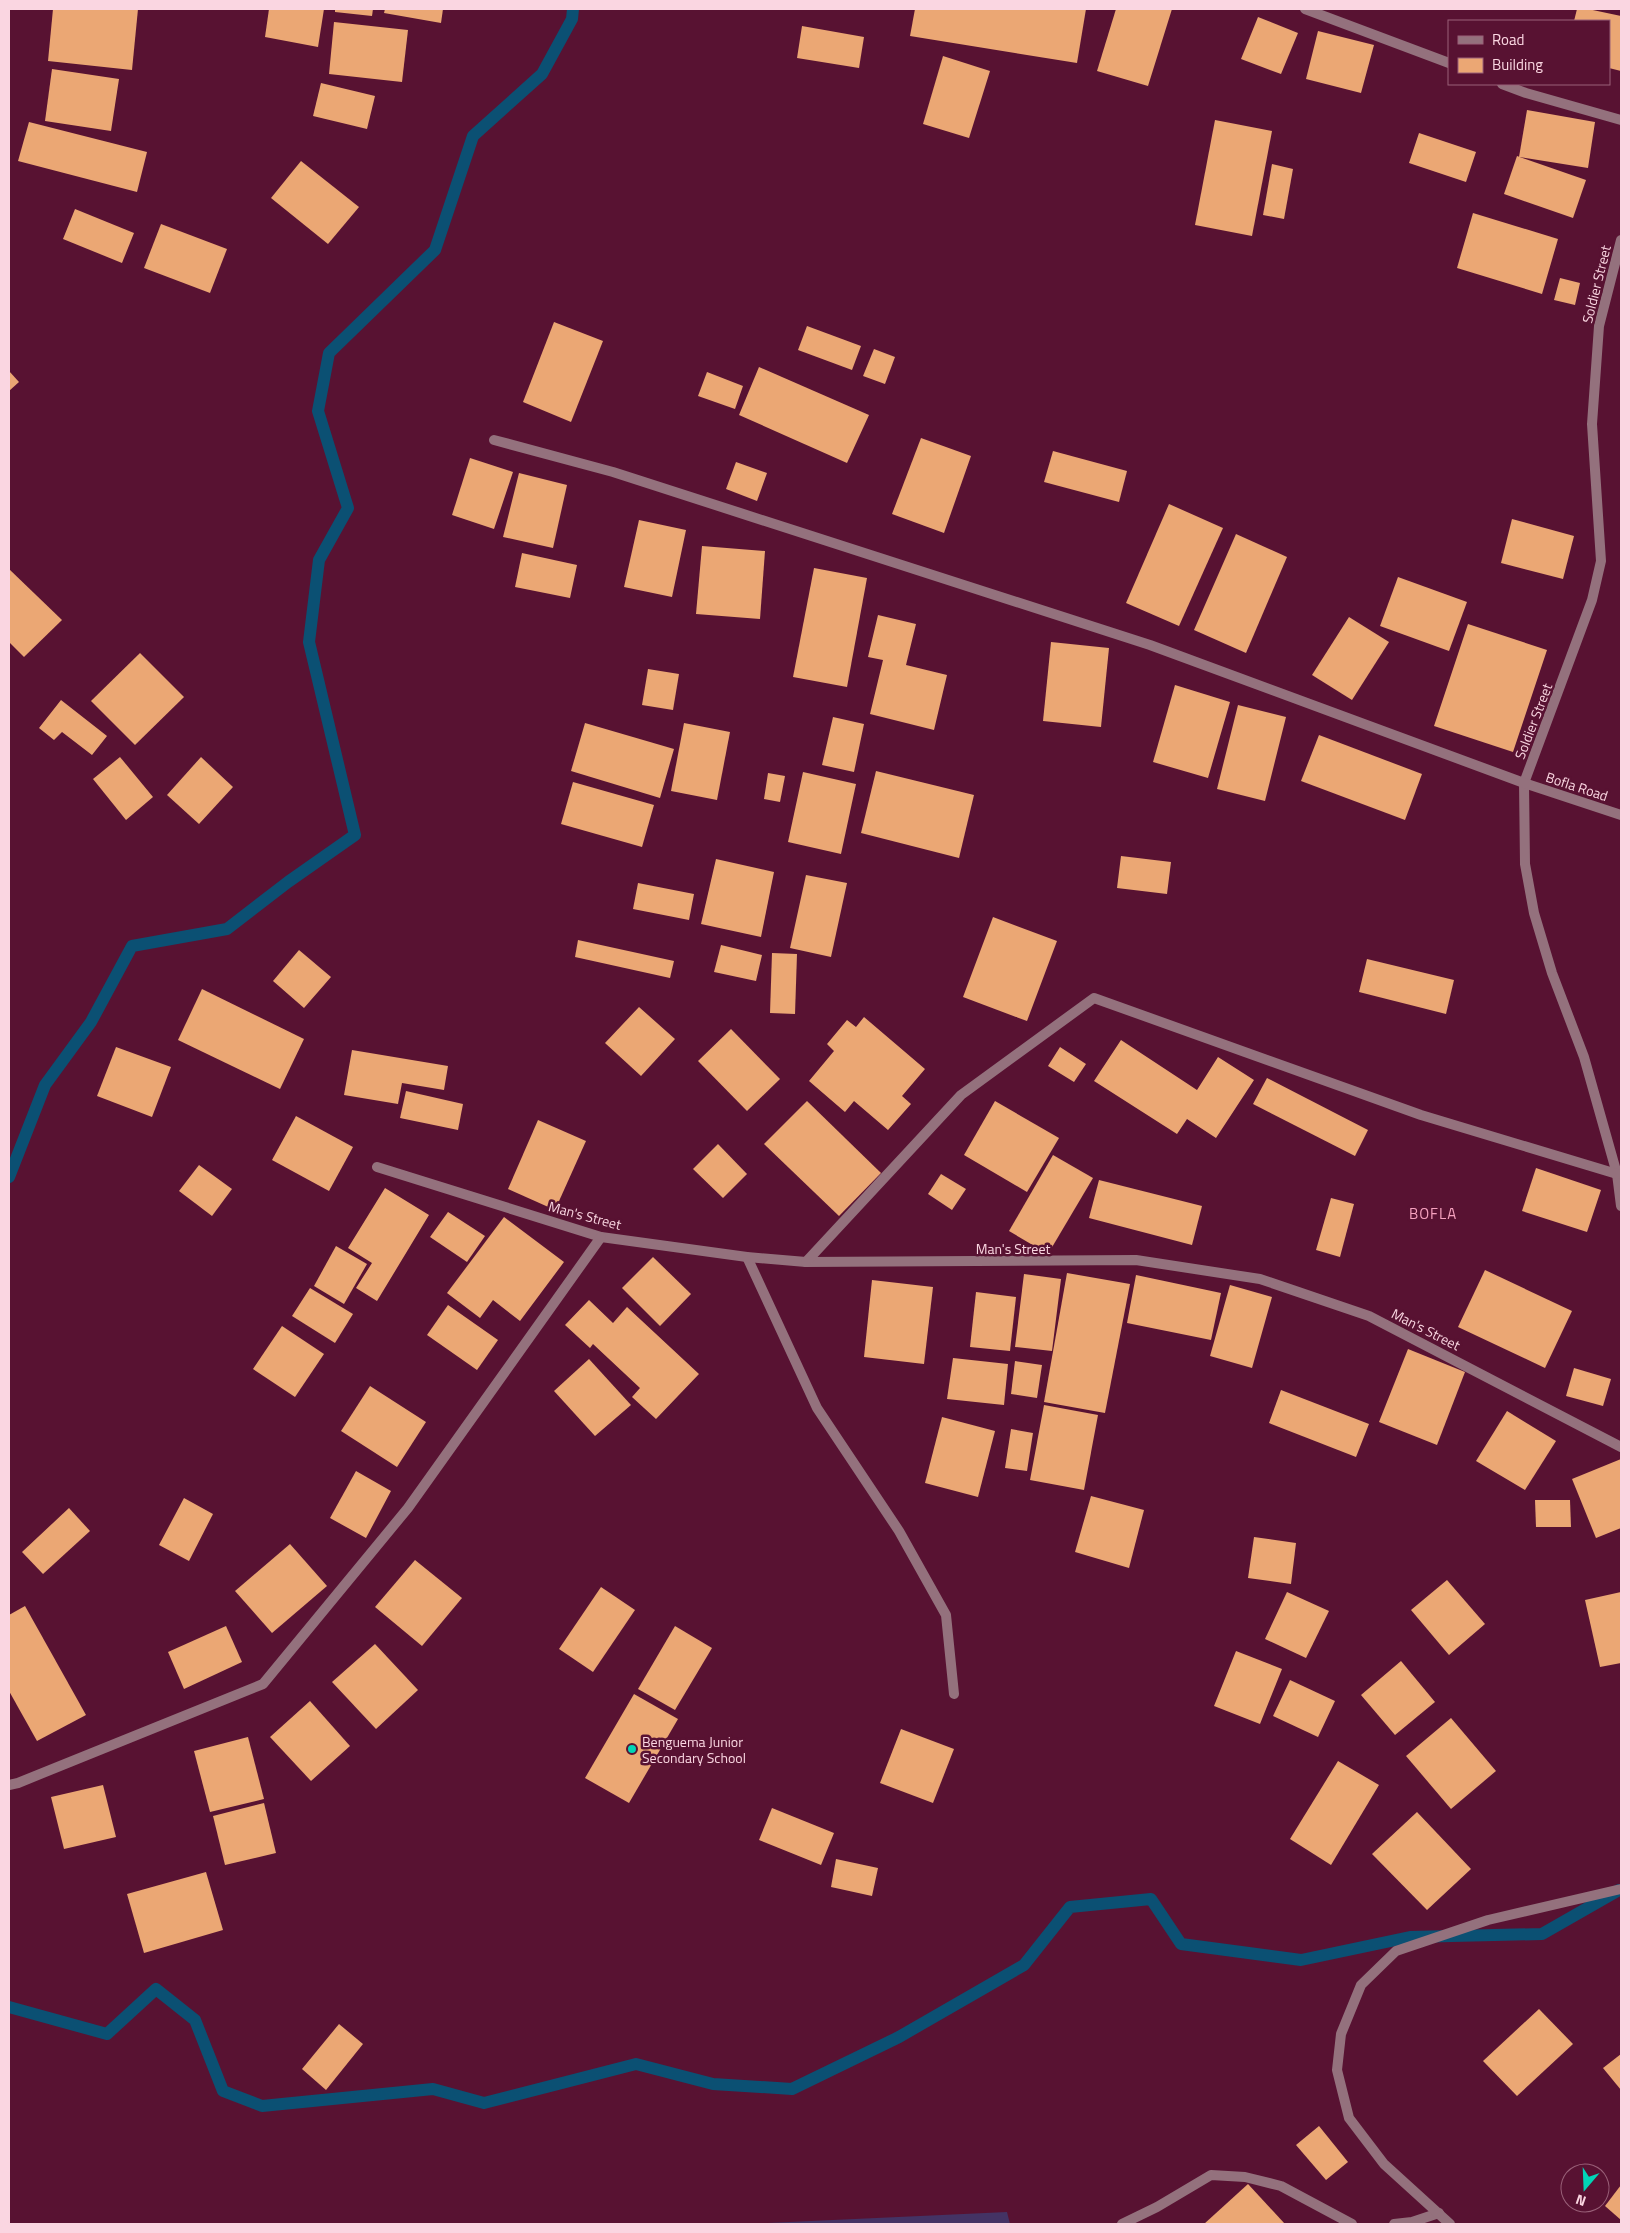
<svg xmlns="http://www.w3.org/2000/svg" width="1630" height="2233" viewBox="0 0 1630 2233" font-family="'Titillium Web',sans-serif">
<rect width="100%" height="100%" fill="#581232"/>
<polygon fill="#443364" points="1007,2212 1010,2224 745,2224"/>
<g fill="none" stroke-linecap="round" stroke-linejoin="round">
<g stroke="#0b5073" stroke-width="12">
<polyline points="9,1177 45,1085 91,1022 132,946 227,929 288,882 355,835 309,642 319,560 348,508 318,411 329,353 435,250 473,136 542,74 572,19 573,9"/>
<polyline points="9,2007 107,2034 156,1989 195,2020 223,2091 262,2106 433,2089 484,2103 636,2064 713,2084 792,2089 899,2037 1024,1965 1070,1907 1151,1899 1181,1944 1301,1960 1410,1937 1542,1934 1619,1890"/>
</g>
</g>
<g fill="#eba774">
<polygon points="53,9 138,9 132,70 48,61"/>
<polygon points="269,9 324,9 318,47 265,37"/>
<polygon points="335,9 373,9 372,16 335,12"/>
<polygon points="385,9 443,9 441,23 384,13"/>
<polygon points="915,9 1086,9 1077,63 910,36"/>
<polygon points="1116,9 1172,9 1148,86 1097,71"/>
<polygon points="1577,9 1588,9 1621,16 1621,71 1609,68 1609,21 1574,21"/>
<polygon points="1258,17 1298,33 1281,74 1241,59"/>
<polygon points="334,22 408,30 402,82 329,74"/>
<polygon points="802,26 864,37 859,68 797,58"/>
<polygon points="1318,31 1374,45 1361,93 1306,79"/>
<polygon points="943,56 990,71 969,138 923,124"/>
<polygon points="52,69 119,79 111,131 45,121"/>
<polygon points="321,83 375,96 367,129 313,116"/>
<polygon points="1527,110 1595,122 1588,168 1519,157"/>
<polygon points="1215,120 1272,131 1252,236 1195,225"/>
<polygon points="29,122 147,152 137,192 18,161"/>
<polygon points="1419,133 1476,152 1466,182 1409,163"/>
<polygon points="1517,156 1586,180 1573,218 1504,194"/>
<polygon points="301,161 359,207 328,244 271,198"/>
<polygon points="1272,164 1293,169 1284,219 1263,215"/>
<polygon points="75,209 134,233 122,263 63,239"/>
<polygon points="1473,213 1558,239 1542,294 1457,268"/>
<polygon points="161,224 227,249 210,293 144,268"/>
<polygon points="1560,278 1580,283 1575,305 1554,300"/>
<polygon points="554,322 603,341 571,422 523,402"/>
<polygon points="807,326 861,346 852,370 798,350"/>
<polygon points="874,349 895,357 885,384 863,376"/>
<polygon points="759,367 869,415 847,463 739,415"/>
<polygon points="9,371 19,382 9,391"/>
<polygon points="707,372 743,386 735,409 698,396"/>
<polygon points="921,438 971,456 944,533 892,514"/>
<polygon points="1053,451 1127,471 1119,502 1044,482"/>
<polygon points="470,458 513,472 494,529 452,515"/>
<polygon points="736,462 767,473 757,501 726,489"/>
<polygon points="519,473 567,485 553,548 503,537"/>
<polygon points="1169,504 1223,528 1179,626 1126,603"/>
<polygon points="1512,519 1574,536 1563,579 1501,563"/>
<polygon points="639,520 686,530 672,597 624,587"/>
<polygon points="1236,534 1287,557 1246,653 1194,630"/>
<polygon points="702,546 765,551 760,619 696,614"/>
<polygon points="522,553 577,565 570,598 515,587"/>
<polygon points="814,568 867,578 847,687 793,677"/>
<polygon points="9,569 62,620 24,657 9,642"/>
<polygon points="1398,577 1467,602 1449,651 1380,626"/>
<polygon points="878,615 916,624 906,665 947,675 934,730 870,714 883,660 868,657"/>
<polygon points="1349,617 1389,642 1352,700 1312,675"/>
<polygon points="1468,624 1547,650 1513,752 1434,726"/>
<polygon points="1051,642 1109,648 1101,727 1043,721"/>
<polygon points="140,653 184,697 135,745 91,701"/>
<polygon points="648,669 679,674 673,710 642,705"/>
<polygon points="1175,685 1230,702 1208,778 1153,762"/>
<polygon points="61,700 107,736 92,755 62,732 54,740 39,728"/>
<polygon points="1238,705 1286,717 1265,801 1217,789"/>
<polygon points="833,717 864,724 854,772 822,765"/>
<polygon points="585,723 674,749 660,798 571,771"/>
<polygon points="684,723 730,732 717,800 671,791"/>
<polygon points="1319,735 1422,774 1405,820 1301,781"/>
<polygon points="120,757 153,797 126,820 93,779"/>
<polygon points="201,757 233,787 199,824 167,795"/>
<polygon points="876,771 974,795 959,858 861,833"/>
<polygon points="803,772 856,784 841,854 788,842"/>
<polygon points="768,773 785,776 780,802 764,799"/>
<polygon points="573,782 654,805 642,847 561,824"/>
<polygon points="1121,856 1171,862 1167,894 1117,888"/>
<polygon points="716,859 774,872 761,937 701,924"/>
<polygon points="806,875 847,883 831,957 790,948"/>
<polygon points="638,883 694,894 689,920 633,909"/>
<polygon points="993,917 1057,941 1027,1021 963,997"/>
<polygon points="578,940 674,961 670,978 575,957"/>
<polygon points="721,945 762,955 756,981 714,972"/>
<polygon points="299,950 331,977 304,1008 273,981"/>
<polygon points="772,953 797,954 795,1014 770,1013"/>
<polygon points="1367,959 1454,980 1446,1014 1359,992"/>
<polygon points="202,989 304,1039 280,1089 178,1040"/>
<polygon points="639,1007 675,1039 641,1076 605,1043"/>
<polygon points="864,1017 925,1069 902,1096 911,1104 888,1130 854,1101 845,1112 809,1081 834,1051 827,1044 847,1020 856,1027"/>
<polygon points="731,1029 780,1079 747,1111 698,1061"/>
<polygon points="1121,1040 1197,1090 1218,1057 1254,1080 1216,1138 1187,1119 1177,1134 1094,1081"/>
<polygon points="116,1047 171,1067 152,1117 97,1096"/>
<polygon points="1060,1047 1086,1064 1074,1082 1048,1066"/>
<polygon points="352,1050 448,1066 444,1090 402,1083 398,1104 344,1095"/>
<polygon points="1267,1078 1368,1130 1355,1156 1253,1104"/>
<polygon points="406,1091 463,1104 458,1130 400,1118"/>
<polygon points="807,1101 881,1173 839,1216 764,1144"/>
<polygon points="995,1101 1059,1138 1027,1192 964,1155"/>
<polygon points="296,1116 353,1147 329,1191 272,1160"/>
<polygon points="538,1120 586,1141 555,1210 508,1189"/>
<polygon points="718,1144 747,1174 723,1198 693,1169"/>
<polygon points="1053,1155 1093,1178 1048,1254 1009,1231"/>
<polygon points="199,1165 232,1189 212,1216 179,1191"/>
<polygon points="1536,1168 1601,1190 1587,1232 1522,1211"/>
<polygon points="941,1174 966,1189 952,1210 928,1194"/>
<polygon points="1099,1180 1202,1206 1192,1245 1089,1218"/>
<polygon points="385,1188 429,1215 377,1301 356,1288 372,1263 348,1248"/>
<polygon points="1331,1198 1354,1204 1340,1257 1316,1250"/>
<polygon points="448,1212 485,1236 467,1262 430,1237"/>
<polygon points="504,1217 564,1262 520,1321 493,1300 480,1318 447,1293"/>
<polygon points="336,1246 367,1264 344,1304 314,1286"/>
<polygon points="653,1257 691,1294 660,1326 622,1288"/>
<polygon points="1485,1270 1572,1311 1545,1368 1458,1327"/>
<polygon points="1067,1273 1130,1284 1105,1413 1044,1402"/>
<polygon points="1024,1274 1061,1279 1052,1351 1015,1347"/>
<polygon points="1136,1275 1221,1293 1211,1340 1127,1323"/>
<polygon points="872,1280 933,1287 924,1364 864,1357"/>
<polygon points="1230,1285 1272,1297 1252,1368 1210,1356"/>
<polygon points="310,1288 353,1314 335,1343 292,1316"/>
<polygon points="976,1292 1016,1297 1010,1351 970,1347"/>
<polygon points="589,1300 613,1323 627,1307 699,1374 656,1419 632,1397 640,1388 593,1344 590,1348 565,1325"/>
<polygon points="448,1305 498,1340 477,1370 427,1335"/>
<polygon points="282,1326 324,1354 295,1397 253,1369"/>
<polygon points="1408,1349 1465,1372 1437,1445 1379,1422"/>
<polygon points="953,1358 1008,1364 1004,1405 947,1399"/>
<polygon points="589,1359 631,1405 595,1436 554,1391"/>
<polygon points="1015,1361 1042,1365 1037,1398 1011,1394"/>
<polygon points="1574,1368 1611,1379 1603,1406 1566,1396"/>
<polygon points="370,1386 426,1422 397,1467 341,1431"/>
<polygon points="1281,1390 1369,1424 1356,1457 1269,1423"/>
<polygon points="1044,1405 1098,1415 1084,1490 1030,1480"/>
<polygon points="1507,1411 1556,1441 1525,1490 1476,1461"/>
<polygon points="942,1417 995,1431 978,1497 925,1483"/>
<polygon points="1011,1429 1033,1433 1027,1471 1005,1468"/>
<polygon points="1621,1459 1621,1528 1596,1538 1572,1479"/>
<polygon points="356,1471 391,1491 366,1538 330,1518"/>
<polygon points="1091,1496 1144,1510 1129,1568 1075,1552"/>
<polygon points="184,1498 213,1514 189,1561 159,1545"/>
<polygon points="1535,1500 1570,1500 1571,1527 1536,1527"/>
<polygon points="69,1508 90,1531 43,1574 22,1552"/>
<polygon points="1254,1537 1296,1543 1291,1584 1248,1578"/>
<polygon points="290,1544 327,1586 272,1633 235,1591"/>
<polygon points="415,1560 462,1598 422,1646 375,1607"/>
<polygon points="1447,1580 1485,1624 1449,1655 1411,1610"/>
<polygon points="601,1587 635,1610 593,1672 559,1649"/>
<polygon points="1287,1592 1329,1611 1306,1658 1265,1639"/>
<polygon points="1621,1592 1621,1663 1600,1667 1585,1600"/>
<polygon points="25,1606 86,1715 37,1741 9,1691 9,1615"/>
<polygon points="226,1626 242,1662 184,1689 168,1652"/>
<polygon points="675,1626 712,1648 675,1710 638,1689"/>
<polygon points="375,1644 418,1690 376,1729 332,1682"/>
<polygon points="1236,1651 1282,1669 1260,1724 1214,1706"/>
<polygon points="1401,1661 1435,1702 1395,1735 1361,1695"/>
<polygon points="1290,1680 1335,1701 1318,1737 1273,1716"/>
<polygon points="634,1694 678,1719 629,1803 585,1778"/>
<polygon points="310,1701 350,1746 311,1781 270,1737"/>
<polygon points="1451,1718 1496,1771 1451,1809 1406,1756"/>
<polygon points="901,1729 954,1749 933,1803 880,1783"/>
<polygon points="248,1737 264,1799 210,1812 194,1751"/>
<polygon points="1338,1761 1379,1785 1331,1865 1290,1839"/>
<polygon points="103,1785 116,1837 64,1849 51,1797"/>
<polygon points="264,1803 276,1853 225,1865 213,1816"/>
<polygon points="772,1808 834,1833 821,1865 759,1840"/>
<polygon points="1417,1812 1471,1869 1427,1910 1372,1854"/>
<polygon points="836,1859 878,1868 872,1896 831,1887"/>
<polygon points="206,1872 223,1930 144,1953 127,1894"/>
<polygon points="1539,2009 1573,2044 1517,2096 1483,2061"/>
<polygon points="339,2024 363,2044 326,2090 302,2069"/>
<polygon points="1621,2054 1621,2090 1603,2068"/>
<polygon points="1319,2126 1348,2162 1326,2180 1296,2145"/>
<polygon points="1248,2184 1285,2224 1204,2224"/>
<polygon points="1621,2185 1621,2220 1605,2206"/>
</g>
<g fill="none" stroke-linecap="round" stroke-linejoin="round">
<polyline stroke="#94717d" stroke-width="10" points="747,1257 817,1408 899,1531 946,1615 954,1694"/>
<g stroke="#94717d" stroke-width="10">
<polyline points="1305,9 1449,63"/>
<polyline points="1502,84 1526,93 1621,120"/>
<polyline points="1621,240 1599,326 1592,424 1601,561 1592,600 1524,783 1525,864 1534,913 1552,973 1584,1057 1617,1174 1621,1206"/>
<polyline points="494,440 613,472 1150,645 1524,783 1621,815"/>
<polyline points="377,1167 601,1237 747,1257 806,1262 1136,1260 1260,1279 1369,1316 1621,1447"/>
<polyline points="806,1262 961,1095 1094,998 1421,1115 1617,1174"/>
<polyline points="9,1785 18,1783 263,1684 408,1508 601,1237"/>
<polyline points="1122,2224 1157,2207 1211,2175 1245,2177 1281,2186 1352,2224"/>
<polyline points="1394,2224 1412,2222 1439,2213"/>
<polyline points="1450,2224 1384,2164 1349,2118 1337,2070 1341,2034 1361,1985 1396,1951 1488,1920 1621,1889"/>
</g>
</g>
<circle fill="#01d5b6" stroke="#581232" stroke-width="2" cx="632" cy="1749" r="5"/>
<g text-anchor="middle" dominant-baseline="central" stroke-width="5" stroke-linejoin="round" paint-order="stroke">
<g font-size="14" fill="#fad6e1" stroke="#581232">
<text transform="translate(1596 284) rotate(-76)">Soldier Street</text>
<text transform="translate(1533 721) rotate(-69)">Soldier Street</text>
<text transform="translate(1577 786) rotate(18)">Bofla Road</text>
<text transform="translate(585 1215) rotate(15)">Man's Street</text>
<text x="1013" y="1248">Man's Street</text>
<text transform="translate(1426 1329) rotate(27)">Man's Street</text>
</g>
<g font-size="14" fill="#fad6e1" stroke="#581232" text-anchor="start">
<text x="642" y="1741">Benguema Junior<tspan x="642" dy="16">Secondary School</tspan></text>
</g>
<g font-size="15" letter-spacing="1" fill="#f6a2bf" stroke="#581232">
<text x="1433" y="1213">BOFLA</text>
</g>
</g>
<rect width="1630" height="2233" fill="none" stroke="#fad6e1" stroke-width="20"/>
<rect x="1448" y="20" width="162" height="65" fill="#581232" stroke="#996078"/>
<rect x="1458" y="36" width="25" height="8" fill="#94717d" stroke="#996078"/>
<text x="1492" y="45" font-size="15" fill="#fad6e1">Road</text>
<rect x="1458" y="58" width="25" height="15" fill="#eba774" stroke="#996078"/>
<text x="1492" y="70" font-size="15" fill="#fad6e1">Building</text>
<g transform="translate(1585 2188) rotate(199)"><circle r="24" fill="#581232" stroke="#996078"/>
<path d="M0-4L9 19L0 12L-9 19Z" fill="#01d5b6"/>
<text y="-8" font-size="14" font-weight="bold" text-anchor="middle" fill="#fad6e1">N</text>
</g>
</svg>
